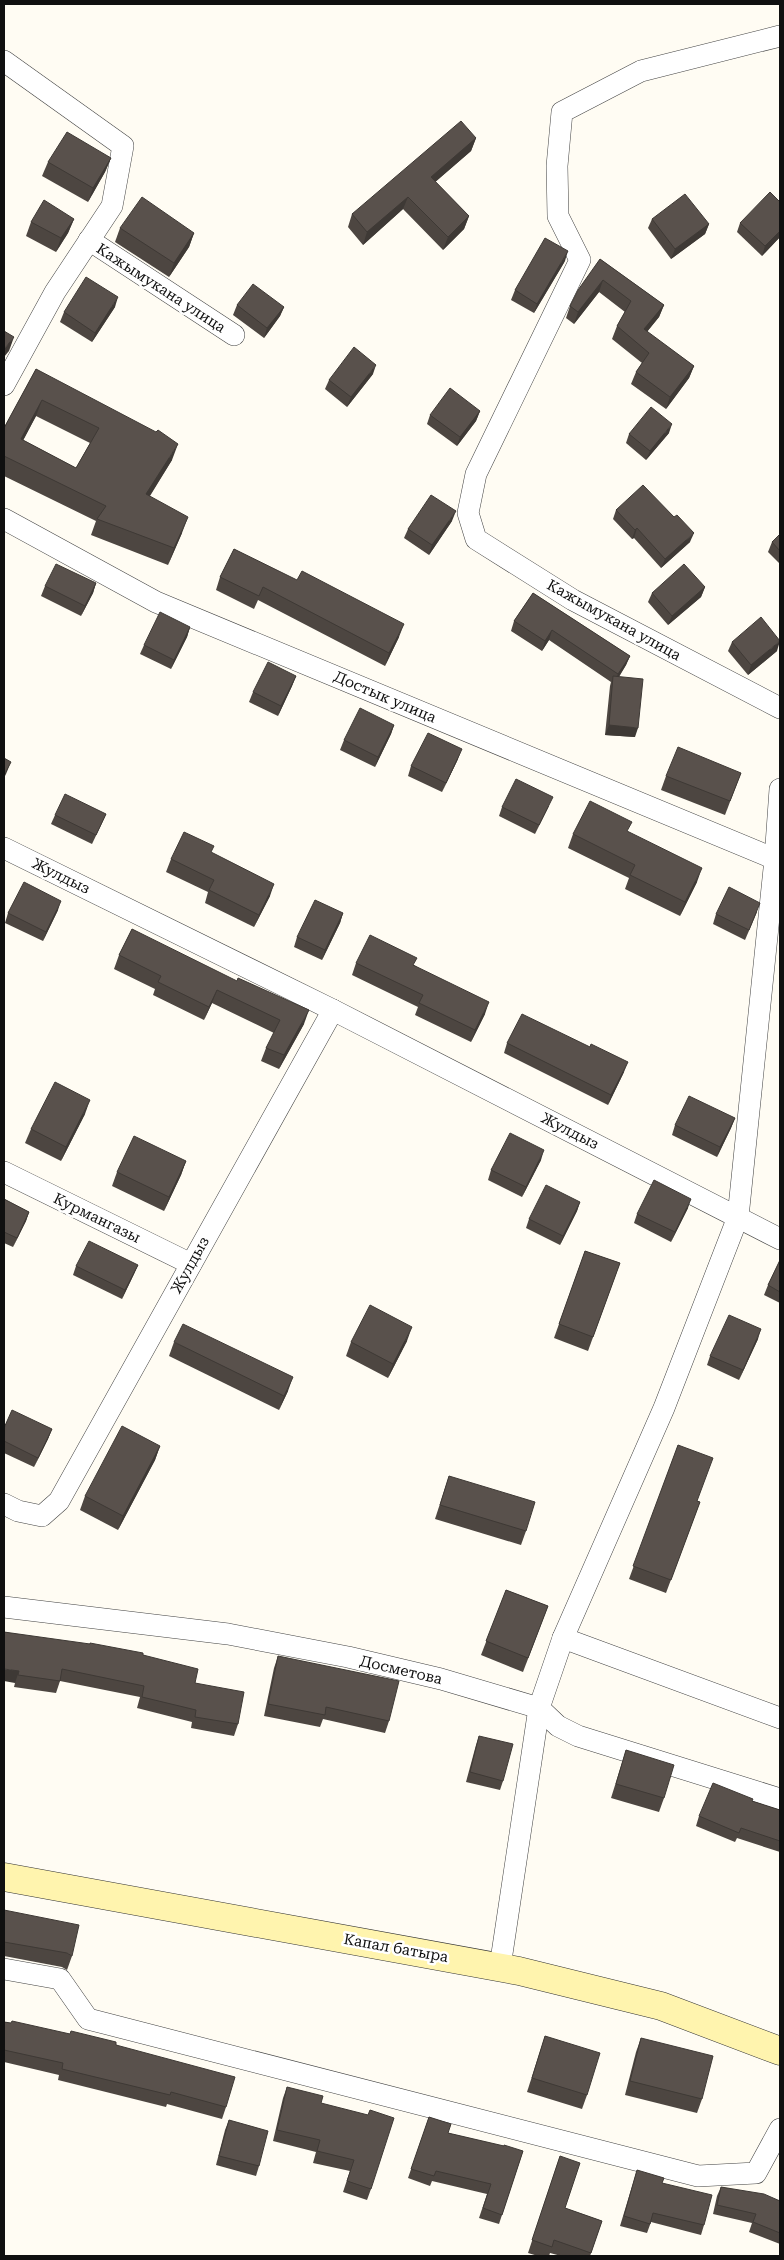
<svg xmlns="http://www.w3.org/2000/svg" width="784" height="2260" viewBox="0 0 784 2260" font-family="'Roboto Serif',serif">
<rect width="100%" height="100%" fill="#fffcf3"/>
<g fill="none" stroke-linecap="round" stroke-linejoin="round">
<g stroke="#434343" stroke-width="22">
<g id="street">
<polyline points="780,36 641,71 562,112 557,166 558,216 580,260 476,474 468,513 476,539 573,600 780,708"/>
<polyline points="4,61 123,146 112,206 55,292 4,385"/>
<polyline points="89,240 234,335"/>
<polyline points="4,519 156,602 775,859"/>
<polyline points="4,848 333,1010 780,1239"/>
<polyline points="4,1172 191,1264"/>
<polyline points="4,1504 18,1511 42,1516 59,1501 333,1010"/>
<polyline points="4,1607 228,1634 348,1657 441,1679 539,1708 558,1726 578,1736 780,1799"/>
<polyline points="563,1638 780,1718"/>
<polyline points="500,1967 539,1708 563,1638 664,1408 738,1217 775,859 780,789"/>
<polyline points="4,1969 60,1979 88,2019 698,2176 756,2173 780,2129"/>
</g>
</g>
<g stroke="#323232" stroke-width="29">
<polyline id="secondary" points="4,1877 519,1971 661,2006 780,2051"/>
</g>
<use href="#street" stroke="#fff" stroke-width="21"/>
<use href="#secondary" stroke="#fff4ae" stroke-width="28"/>
</g>
<g fill="#4d4641" fill-rule="evenodd">
<polygon points="476,138 471,151 435,182 469,216 464,229 443,250 403,209 363,245 348,227 352,214"/>
<polygon points="111,158 105,172 88,202 42,176 48,162"/>
<polygon points="74,219 68,233 56,252 26,236 31,222"/>
<polygon points="652,219 709,224 705,234 671,259 648,228"/>
<polygon points="740,223 780,237 762,256 737,232"/>
<polygon points="120,228 194,233 189,247 169,277 115,242"/>
<polygon points="600,259 664,305 659,317 647,332 694,366 689,378 666,409 631,384 636,372 642,363 612,339 617,326 625,312 599,292 574,324 566,318 570,306"/>
<polygon points="565,261 534,313 511,300 515,290"/>
<polygon points="237,305 284,307 280,316 264,338 233,315"/>
<polygon points="115,307 92,342 60,322 64,312"/>
<path d="M36,369l136,91 -22,36 32,37 -14,32 -77,-30 5,-14 -92,-45v-48zM36,416l54,27 -14,25 -53,-28z"/>
<polygon points="373,374 347,407 325,389 329,380"/>
<polygon points="480,411 476,421 457,446 427,424 430,415"/>
<polygon points="669,433 646,460 626,443 629,434"/>
<polygon points="616,510 690,542 661,568 634,538 632,539 613,519"/>
<polygon points="452,521 429,555 404,538 408,529"/>
<polygon points="780,534 780,564 768,552 772,542"/>
<polygon points="234,549 399,637 385,666 258,600 254,609 216,590 220,577"/>
<polygon points="96,583 93,593 81,616 41,596 45,586"/>
<polygon points="705,587 701,597 668,625 648,602 652,593"/>
<polygon points="533,593 630,656 626,665 619,677 635,737 605,735 610,686 611,682 549,640 542,651 511,631 514,621"/>
<polygon points="190,627 187,637 171,669 140,654 144,645"/>
<polygon points="732,642 777,651 748,675 728,651"/>
<polygon points="296,676 292,686 278,716 249,702 253,692"/>
<polygon points="394,725 391,734 375,767 340,750 344,740"/>
<polygon points="458,759 442,792 408,776 411,766"/>
<polygon points="741,773 725,815 661,790 666,776"/>
<polygon points="549,806 535,834 499,816 502,807"/>
<polygon points="106,814 102,823 92,844 51,824 55,815"/>
<polygon points="628,832 697,882 680,916 625,889 629,878 568,848 573,834"/>
<polygon points="211,853 270,896 254,927 205,903 208,892 166,872 171,859"/>
<polygon points="58,910 43,941 5,923 8,913"/>
<polygon points="757,912 745,940 713,924 716,914"/>
<polygon points="343,913 340,923 322,960 294,947 297,937"/>
<polygon points="132,929 304,1024 279,1069 261,1061 266,1048 274,1033 212,1003 204,1020 153,995 155,989 114,969 119,955"/>
<polygon points="356,963 414,965 485,1014 471,1042 415,1015 418,1007 352,975"/>
<polygon points="507,1043 590,1047 624,1072 608,1105 504,1053"/>
<polygon points="85,1114 61,1161 25,1143 31,1129"/>
<polygon points="735,1118 731,1128 717,1157 672,1135 675,1125"/>
<polygon points="541,1160 522,1197 488,1180 491,1170"/>
<polygon points="186,1161 181,1175 164,1211 112,1186 117,1172"/>
<polygon points="4,1199 29,1212 26,1221 13,1247 4,1243"/>
<polygon points="580,1202 577,1211 560,1245 526,1228 529,1219"/>
<polygon points="688,1208 671,1242 634,1223 637,1214"/>
<polygon points="585,1251 620,1263 588,1351 554,1338"/>
<polygon points="780,1260 780,1303 764,1295 768,1285"/>
<polygon points="138,1265 134,1274 122,1299 73,1275 76,1266"/>
<polygon points="758,1339 739,1380 707,1365 710,1356"/>
<polygon points="407,1341 388,1378 346,1356 351,1342"/>
<polygon points="174,1342 288,1391 279,1410 169,1356"/>
<polygon points="4,1428 52,1429 48,1439 34,1467 4,1453"/>
<polygon points="678,1445 697,1501 700,1502 666,1593 629,1579"/>
<polygon points="160,1446 155,1460 118,1530 80,1510 85,1496"/>
<polygon points="449,1476 526,1531 521,1545 435,1519"/>
<polygon points="506,1590 548,1606 523,1672 481,1655"/>
<polygon points="4,1632 143,1655 195,1683 238,1724 234,1736 191,1728 192,1722 137,1708 140,1697 60,1681 56,1693 14,1687 15,1683"/>
<polygon points="278,1656 389,1721 385,1733 323,1719 320,1727 264,1716 274,1668"/>
<polygon points="479,1736 503,1781 500,1790 466,1782 476,1745"/>
<polygon points="626,1750 664,1798 659,1812 611,1798"/>
<polygon points="752,1801 780,1810 780,1852 737,1838 735,1842 696,1826 699,1816"/>
<polygon points="4,1910 72,1956 67,1970 62,1967 4,1956"/>
<polygon points="4,2022 116,2045 226,2107 222,2119 167,2104 166,2107 58,2080 59,2075 4,2062"/>
<polygon points="545,2036 587,2095 582,2109 527,2092"/>
<polygon points="641,2038 702,2099 697,2113 625,2095 636,2052"/>
<polygon points="287,2087 321,2103 371,2189 367,2200 343,2192 350,2171 313,2163 316,2152 273,2141 283,2098"/>
<polygon points="429,2117 448,2133 523,2151 499,2224 479,2218 487,2194 432,2181 430,2186 408,2178"/>
<polygon points="229,2120 259,2166 256,2176 216,2165 225,2130"/>
<polygon points="560,2156 565,2208 602,2221 590,2256 561,2256 550,2253 549,2256 538,2256 528,2253"/>
<polygon points="637,2170 662,2183 704,2225 701,2235 651,2222 647,2233 620,2226"/>
<polygon points="721,2187 780,2201 780,2244 749,2232 752,2223 713,2214 717,2196"/>
</g>
<g fill="#3e3935">
<polygon points="476,138 471,151 426,190 431,177"/>
<polygon points="111,158 105,172 88,202 93,188"/>
<polygon points="408,197 403,209 363,245 367,232"/>
<polygon points="469,216 464,229 443,250 448,237"/>
<polygon points="74,219 68,233 56,252 61,238"/>
<polygon points="709,224 705,234 671,259 675,249"/>
<polygon points="780,231 780,237 762,256 765,246"/>
<polygon points="194,233 189,247 169,277 174,263"/>
<polygon points="568,251 565,261 534,313 537,304"/>
<polygon points="603,280 599,292 574,324 578,312"/>
<polygon points="118,297 115,307 92,342 95,333"/>
<polygon points="664,305 659,317 639,341 644,329"/>
<polygon points="284,307 280,316 264,338 267,328"/>
<polygon points="14,337 9,351 4,357 4,349"/>
<polygon points="376,365 373,374 347,407 351,397"/>
<polygon points="694,366 689,378 666,409 670,397"/>
<polygon points="42,400 36,416 15,456 21,439"/>
<polygon points="480,411 476,421 457,446 460,437"/>
<polygon points="672,424 669,433 646,460 650,451"/>
<polygon points="178,444 172,460 140,511 146,494"/>
<polygon points="456,511 452,521 429,555 432,545"/>
<polygon points="188,517 182,533 168,565 174,548"/>
<polygon points="637,528 634,538 632,539 635,530"/>
<polygon points="694,533 690,542 661,568 665,559"/>
<polygon points="96,583 93,593 81,616 85,606"/>
<polygon points="705,587 701,597 668,625 672,616"/>
<polygon points="404,624 399,637 385,666 389,653"/>
<polygon points="190,627 187,637 171,669 174,660"/>
<polygon points="552,630 549,640 542,651 545,641"/>
<polygon points="780,641 777,651 748,675 751,665"/>
<polygon points="630,656 626,665 614,684 618,674"/>
<polygon points="296,676 292,686 278,716 281,706"/>
<polygon points="394,725 391,734 375,767 378,757"/>
<polygon points="609,725 638,728 635,737 605,735"/>
<polygon points="462,749 458,759 442,792 446,783"/>
<polygon points="11,762 6,774 4,778 4,775"/>
<polygon points="702,868 697,882 680,916 685,902"/>
<polygon points="274,884 270,896 254,927 259,915"/>
<polygon points="61,901 58,910 43,941 46,932"/>
<polygon points="343,913 340,923 322,960 325,950"/>
<polygon points="217,990 212,1003 204,1020 209,1007"/>
<polygon points="489,1002 485,1014 471,1042 475,1030"/>
<polygon points="309,1010 304,1024 279,1069 284,1055"/>
<polygon points="628,1062 624,1072 608,1105 611,1095"/>
<polygon points="90,1100 85,1114 61,1161 66,1147"/>
<polygon points="735,1118 731,1128 717,1157 720,1147"/>
<polygon points="544,1150 541,1160 522,1197 526,1187"/>
<polygon points="186,1161 181,1175 164,1211 169,1197"/>
<polygon points="691,1199 688,1208 671,1242 675,1232"/>
<polygon points="580,1202 577,1211 560,1245 563,1236"/>
<polygon points="29,1212 26,1221 13,1247 17,1238"/>
<polygon points="138,1265 134,1274 122,1299 125,1290"/>
<polygon points="412,1327 407,1341 388,1378 393,1364"/>
<polygon points="761,1329 758,1339 739,1380 743,1370"/>
<polygon points="293,1377 288,1391 279,1410 284,1396"/>
<polygon points="52,1429 48,1439 34,1467 38,1458"/>
<polygon points="160,1446 155,1460 118,1530 123,1516"/>
<polygon points="4,1669 19,1671 15,1683 4,1681"/>
</g>
<g fill="#59514c" stroke="#3e3935" fill-rule="evenodd">
<polygon points="461,121 476,138 431,177 469,216 448,237 408,197 367,232 352,214"/>
<polygon points="67,132 111,158 93,188 48,162"/>
<polygon points="770,192 780,202 780,231 765,246 740,223"/>
<polygon points="685,194 709,224 675,249 652,219"/>
<polygon points="142,197 194,233 174,263 120,228"/>
<polygon points="44,200 74,219 61,238 31,222"/>
<polygon points="545,238 568,251 537,304 515,290"/>
<polygon points="600,259 664,305 644,329 694,366 670,397 636,372 649,353 617,326 631,301 603,280 578,312 570,306 578,290"/>
<polygon points="86,277 118,297 95,333 64,312"/>
<polygon points="253,284 284,307 267,328 237,305"/>
<polygon points="4,331 14,337 4,349"/>
<polygon points="354,347 376,365 351,397 329,380"/>
<path d="M36,369l120,63 2,-2 20,14 -32,50 42,23 -14,31 -77,-29 9,-13 -102,-50v-28zM42,400l57,28 -23,40 -55,-29z"/>
<polygon points="450,388 480,411 460,437 430,415"/>
<polygon points="651,407 672,424 650,451 629,434"/>
<polygon points="643,485 674,517 677,515 694,533 665,559 637,528 635,530 616,510"/>
<polygon points="431,495 456,511 432,545 408,529"/>
<polygon points="780,534 780,551 772,542"/>
<polygon points="234,549 297,580 302,571 404,624 389,653 263,587 259,596 220,577"/>
<polygon points="56,564 96,583 85,606 45,586"/>
<polygon points="684,564 705,587 672,616 652,593"/>
<polygon points="533,593 630,656 618,674 552,630 545,641 514,621"/>
<polygon points="160,612 190,627 174,660 144,645"/>
<polygon points="761,617 780,641 751,665 732,642"/>
<polygon points="268,662 296,676 281,706 253,692"/>
<polygon points="613,676 643,679 638,728 609,725"/>
<polygon points="360,708 394,725 378,757 344,740"/>
<polygon points="428,733 462,749 446,783 411,766"/>
<polygon points="678,747 741,773 730,801 666,776"/>
<polygon points="4,758 11,762 4,775"/>
<polygon points="516,779 553,797 539,825 502,807"/>
<polygon points="65,794 106,814 96,835 55,815"/>
<polygon points="590,801 632,822 627,831 702,868 685,902 630,875 635,865 573,834"/>
<polygon points="184,832 214,846 211,852 274,884 259,915 209,890 214,880 171,859"/>
<polygon points="24,882 61,901 46,932 8,913"/>
<polygon points="729,887 760,903 749,930 716,914"/>
<polygon points="315,900 343,913 325,950 297,937"/>
<polygon points="132,929 237,981 238,978 309,1010 284,1055 266,1048 280,1020 217,990 209,1007 158,982 161,976 119,955"/>
<polygon points="370,935 417,958 413,965 489,1002 475,1030 419,1003 423,995 356,963"/>
<polygon points="522,1014 590,1047 591,1044 628,1062 611,1095 507,1043"/>
<polygon points="55,1082 90,1100 66,1147 31,1129"/>
<polygon points="689,1096 735,1118 720,1147 675,1125"/>
<polygon points="510,1133 544,1150 526,1187 491,1170"/>
<polygon points="134,1136 186,1161 169,1197 117,1172"/>
<polygon points="654,1180 691,1199 675,1232 637,1214"/>
<polygon points="546,1185 580,1202 563,1236 529,1219"/>
<polygon points="4,1199 29,1212 17,1238 4,1232"/>
<polygon points="89,1241 138,1265 125,1290 76,1266"/>
<polygon points="585,1251 620,1263 593,1337 559,1324"/>
<polygon points="780,1260 780,1292 768,1285"/>
<polygon points="370,1305 412,1327 393,1364 351,1342"/>
<polygon points="729,1315 761,1329 743,1370 710,1356"/>
<polygon points="183,1324 293,1377 284,1396 174,1342"/>
<polygon points="12,1410 52,1429 38,1458 4,1441 4,1428"/>
<polygon points="122,1426 160,1446 123,1516 85,1496"/>
<polygon points="678,1445 713,1458 697,1501 700,1502 671,1580 633,1566"/>
<polygon points="449,1476 535,1502 526,1531 440,1505"/>
<polygon points="506,1590 548,1606 528,1658 486,1641"/>
<polygon points="4,1632 90,1644 90,1643 143,1653 143,1655 198,1669 195,1683 244,1692 238,1724 195,1717 196,1710 142,1697 144,1686 62,1669 60,1681 18,1675 19,1671 4,1669"/>
<polygon points="278,1656 399,1681 389,1721 326,1707 325,1715 268,1704"/>
<polygon points="479,1736 513,1744 503,1781 470,1772"/>
<polygon points="626,1750 674,1765 664,1798 616,1784"/>
<polygon points="713,1783 753,1799 752,1801 780,1810 780,1841 741,1828 739,1833 699,1816"/>
<polygon points="4,1910 79,1925 72,1956 67,1953 4,1942"/>
<polygon points="12,2021 70,2034 71,2031 116,2042 116,2045 235,2077 226,2107 171,2092 170,2095 62,2069 63,2063 4,2050 4,2022 11,2023"/>
<polygon points="545,2036 600,2053 587,2095 532,2078"/>
<polygon points="641,2038 713,2056 702,2099 630,2081"/>
<polygon points="287,2087 323,2096 321,2103 368,2115 370,2110 394,2118 371,2189 347,2181 354,2160 317,2151 320,2140 277,2130"/>
<polygon points="429,2117 451,2124 448,2133 504,2146 504,2145 523,2151 502,2215 483,2208 491,2184 436,2171 434,2176 411,2169"/>
<polygon points="229,2120 268,2131 259,2166 219,2156"/>
<polygon points="560,2156 580,2163 565,2208 602,2221 591,2253 554,2240 552,2247 532,2240"/>
<polygon points="637,2170 664,2178 662,2183 712,2195 704,2225 653,2213 650,2224 624,2216"/>
<polygon points="721,2187 764,2194 780,2201 780,2233 753,2222 756,2214 717,2205"/>
</g>
<g text-anchor="middle" dominant-baseline="central" stroke-width="5" stroke-linejoin="round" paint-order="stroke">
<g font-size="15" fill="#101010" stroke="#fff">
<text transform="translate(161 288) rotate(33)">Кажымукана улица</text>
<text transform="translate(614 620) rotate(29)">Кажымукана улица</text>
<text transform="translate(385 697) rotate(23)">Достык улица</text>
<text transform="translate(61 876) rotate(26)">Жулдыз</text>
<text transform="translate(570 1131) rotate(27)">Жулдыз</text>
<text transform="translate(97 1218) rotate(26)">Курмангазы</text>
<text transform="translate(190 1265) rotate(-61)">Жулдыз</text>
<text transform="translate(401 1670) rotate(13)">Досметова</text>
<text transform="translate(396 1948) rotate(10)">Капал батыра</text>
</g>
</g>
<rect width="784" height="2260" fill="none" stroke="#101010" stroke-width="10"/>
</svg>
